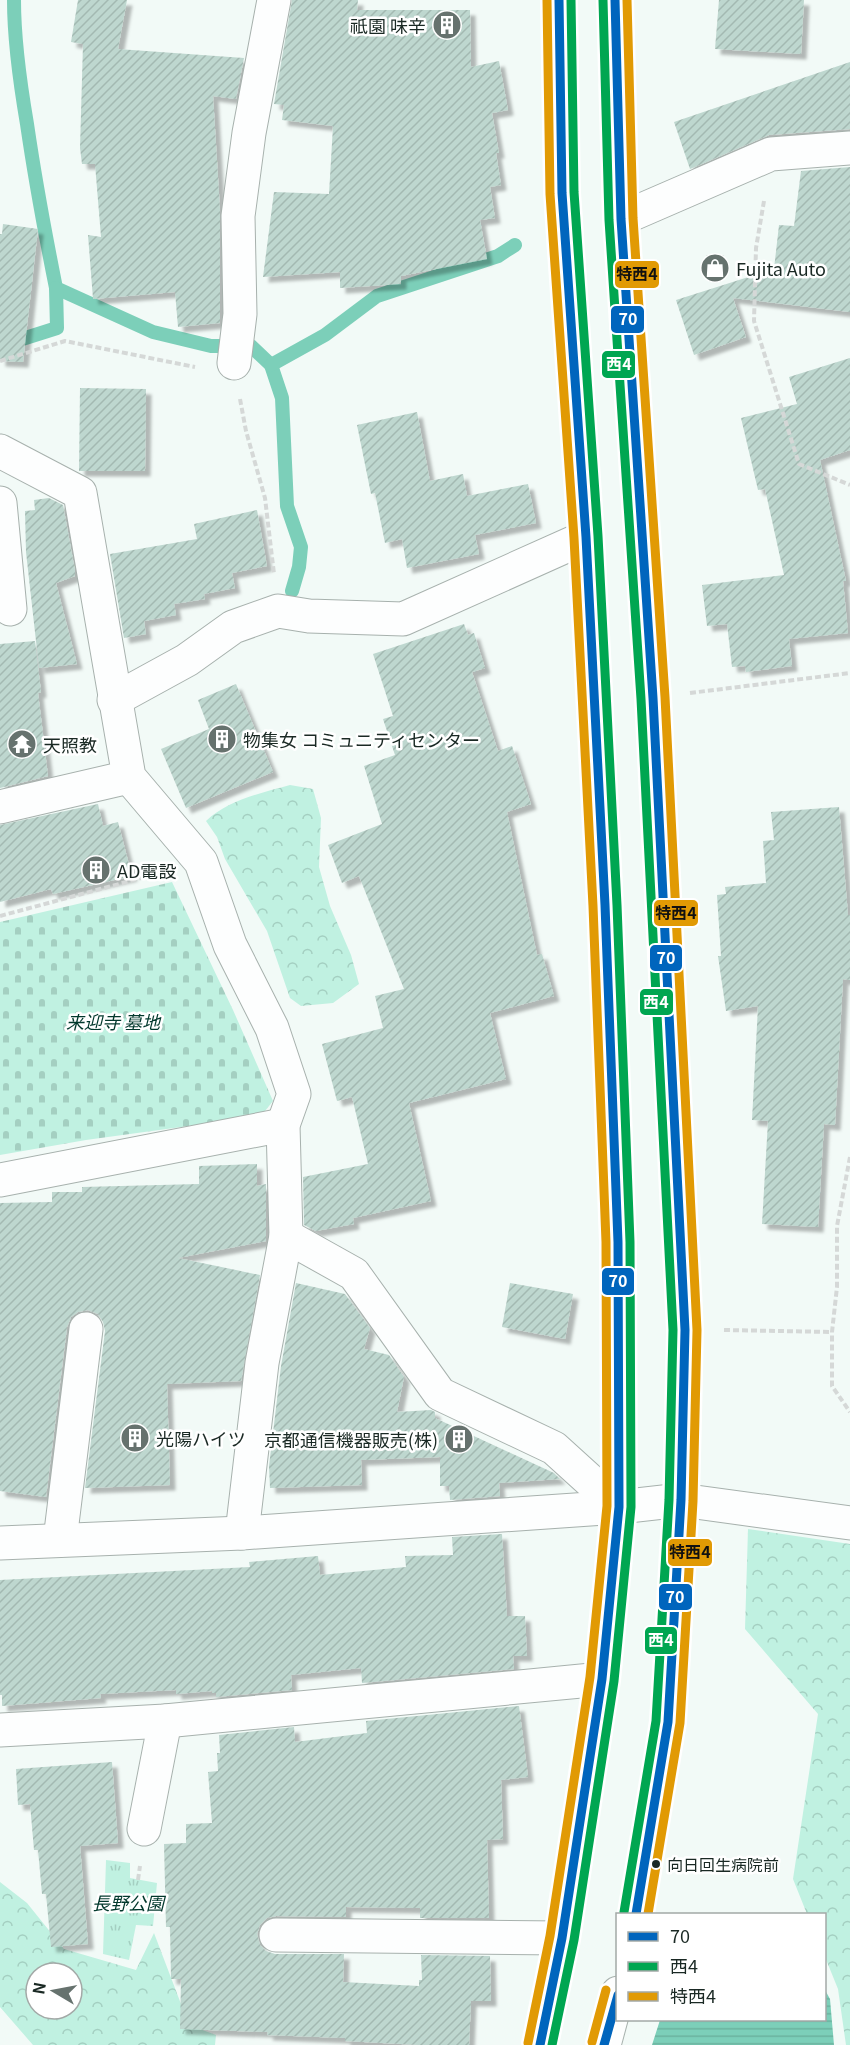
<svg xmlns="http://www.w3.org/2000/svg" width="850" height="2045" viewBox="0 0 850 2045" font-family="Georgia,'Noto Sans JP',serif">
<defs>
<pattern id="forest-crowns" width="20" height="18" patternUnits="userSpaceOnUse" patternTransform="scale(1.5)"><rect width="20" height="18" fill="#c0f1e1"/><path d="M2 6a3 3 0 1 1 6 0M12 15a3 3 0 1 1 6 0" fill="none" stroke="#a4cfc1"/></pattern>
<pattern id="cemetery-stones" width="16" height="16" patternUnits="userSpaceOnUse" patternTransform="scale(1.5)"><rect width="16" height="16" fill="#c0f1e1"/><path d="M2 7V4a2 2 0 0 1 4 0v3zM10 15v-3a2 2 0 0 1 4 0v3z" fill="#a4cfc1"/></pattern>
<pattern id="park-tufts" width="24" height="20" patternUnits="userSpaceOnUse" patternTransform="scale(1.5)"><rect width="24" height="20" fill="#c0f1e1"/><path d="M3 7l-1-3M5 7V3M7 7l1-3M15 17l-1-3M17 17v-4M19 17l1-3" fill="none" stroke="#a4cfc1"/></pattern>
<pattern id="water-rules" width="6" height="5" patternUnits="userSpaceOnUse" patternTransform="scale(1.5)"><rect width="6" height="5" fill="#7ccfb9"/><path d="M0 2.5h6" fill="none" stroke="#6bb29f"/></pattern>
<pattern id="building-hatch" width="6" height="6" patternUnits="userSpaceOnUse" patternTransform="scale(1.5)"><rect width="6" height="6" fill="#bed7cf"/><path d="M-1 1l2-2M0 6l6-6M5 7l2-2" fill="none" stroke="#a3b9b2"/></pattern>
<filter id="shadow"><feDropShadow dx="5.5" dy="5.5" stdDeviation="1.5" flood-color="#0004"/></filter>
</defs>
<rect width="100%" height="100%" fill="#f2faf7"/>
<g fill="url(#forest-crowns)" fill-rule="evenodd">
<path d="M290,785l23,4 8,29 -2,49 11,39 21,49 8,29 -26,19 -32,3 -11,-8 -23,-67 -42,-72 -8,-22 -11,-16c22,-21 55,-28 84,-36z"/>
<polygon points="748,1529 850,1544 850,2045 846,2045 838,1989 825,1957 824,1914 807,1914 793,1879 818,1714 745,1629"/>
<path d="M0,1882l27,21 37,46 72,21 18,-37 35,92 27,10 -1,10h-182l-33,-38zM36,1973h36v36h-36z"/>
</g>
<polygon fill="url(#cemetery-stones)" points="172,882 233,1010 273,1101 261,1116 86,1140 0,1155 0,922"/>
<polygon fill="url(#park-tufts)" points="106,1860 130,1863 130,1878 157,1883 153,1926 136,1925 129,1960 103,1954"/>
<polygon fill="url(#water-rules)" points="825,1990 830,1999 834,2045 652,2045 660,2020 824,2020"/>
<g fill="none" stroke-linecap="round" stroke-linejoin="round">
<g stroke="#7ccfb9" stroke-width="14">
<path d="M14,0c0,42 6,83 13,124 8,55 18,109 29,164l97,44 58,14h40l20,19 11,33 5,108 14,41 -2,20 -7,24"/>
<polyline points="0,346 57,328 56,288"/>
<polyline points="271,365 325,335 377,296 498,256 515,245"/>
</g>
</g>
<g fill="url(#building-hatch)" filter="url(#shadow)">
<polygon points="78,0 127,0 118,49 244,58 236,99 213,96 220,210 220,323 178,327 175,292 93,299 88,235 101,237 95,164 82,164 80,148 83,44 71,42"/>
<polygon points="292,0 358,0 357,10 470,10 471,67 499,61 508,110 492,113 499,153 496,153 501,185 490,187 495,218 480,220 487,259 401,276 401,284 340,288 340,272 263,277 274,192 329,194 333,126 282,120 284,105 274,104"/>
<polygon points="719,0 804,0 801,54 715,49"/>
<polygon points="850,62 850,129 769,135 690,169 674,122"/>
<polygon points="850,167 850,312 733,298 746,337 694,355 676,300 774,269 779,225 794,226 801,171"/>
<polygon points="3,224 38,229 23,362 0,361 0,234 2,234"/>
<polygon points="850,358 850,450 820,460 846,581 843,581 848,633 789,639 792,666 746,672 745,666 732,667 727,624 707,626 702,585 784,575 765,489 758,490 741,418 797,404 789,377"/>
<polygon points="80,388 146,389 145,471 79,471"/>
<polygon points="417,412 430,481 463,474 467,496 528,484 536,523 475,535 479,554 407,568 402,539 385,543 375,493 371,494 357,425"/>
<polygon points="49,498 63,505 75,571 75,576 56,583 77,664 39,668 26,552 25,511 35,510 34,500"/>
<polygon points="257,510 267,566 232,573 235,588 204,594 205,599 174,604 176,615 144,621 146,634 124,638 110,554 197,539 194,524"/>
<polygon points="464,624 468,635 474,633 485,668 472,672 498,751 512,746 531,804 507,812 537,955 542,954 554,996 490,1013 506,1079 409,1103 431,1201 353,1218 354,1224 316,1231 304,1225 303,1177 368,1164 352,1097 337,1101 322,1044 383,1028 375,996 404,989 359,876 342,883 328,845 382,824 364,766 395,755 383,719 393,716 373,654"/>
<polygon points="35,641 41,692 38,693 48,776 0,788 0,644"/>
<polygon points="236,684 273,772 186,808 161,749 209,729 198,700"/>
<polygon points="98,804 103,826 118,822 132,876 53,894 51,889 0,902 0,825"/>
<polygon points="839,807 848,915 850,915 850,980 843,979 835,1125 824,1124 818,1227 762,1224 768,1121 752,1120 758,1006 726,1011 718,956 721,956 717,895 726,894 725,887 766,883 763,841 774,840 771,812"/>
<polygon points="257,1164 257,1186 266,1184 266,1241 178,1258 260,1275 241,1381 167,1384 170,1485 85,1488 105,1331 103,1322 98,1314 88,1310 78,1312 71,1317 67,1327 46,1497 0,1491 0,1203 52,1202 52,1192 82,1192 82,1187 199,1184 199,1166"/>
<polygon points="296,1283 345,1294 370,1328 364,1349 389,1355 404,1377 397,1412 431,1410 435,1412 435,1418 554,1473 560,1479 499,1483 500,1496 450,1500 449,1486 440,1486 440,1457 361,1460 362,1485 270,1488 269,1466 281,1366"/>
<polygon points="510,1283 573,1294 565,1339 502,1327"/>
<polygon points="502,1534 507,1616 525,1616 527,1656 513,1656 514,1669 362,1683 361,1668 291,1675 292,1690 216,1697 216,1693 212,1693 212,1691 176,1694 176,1690 100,1694 101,1698 2,1706 2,1695 0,1695 0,1580 250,1567 249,1562 318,1556 320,1575 406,1567 405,1556 453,1555 452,1537"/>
<polygon points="519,1706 528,1777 501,1780 503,1839 487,1840 489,1918 420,1918 420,1908 346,1907 346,1917 276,1916 267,1918 260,1925 257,1934 260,1945 266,1951 275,1954 344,1954 343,1982 419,1986 419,1980 422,1980 421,1955 490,1956 491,2001 471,2001 469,2045 420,2045 345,2041 345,2038 267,2035 268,2032 180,2029 181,1979 171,1979 170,1927 166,1927 164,1844 186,1843 186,1824 212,1823 208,1772 218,1771 217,1753 220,1753 219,1735 294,1727 295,1742 367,1733 366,1721"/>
<polygon points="112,1762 118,1843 80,1846 88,1944 51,1947 46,1894 42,1894 38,1850 34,1850 30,1804 18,1805 16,1769"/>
</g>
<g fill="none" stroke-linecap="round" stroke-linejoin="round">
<g stroke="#a7b1ad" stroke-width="35">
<g id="street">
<polyline points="621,219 771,154 850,148"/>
<polyline points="234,363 240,314 238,216 249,133 274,0"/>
<polyline points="0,451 80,493 129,777 201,862 230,945 272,1028 294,1094 283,1125 286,1236 262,1363 242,1533"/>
<polyline points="0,503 10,609"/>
<polyline points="114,700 187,660 233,627 278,611 309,616 403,619 586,537"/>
<polyline points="0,807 129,777"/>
<polyline points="0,1180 283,1125"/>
<polyline points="286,1236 354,1274 440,1394 554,1448 619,1507"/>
<polyline points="60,1540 86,1329"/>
<polyline points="0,1543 242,1533 619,1507 681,1500 850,1523"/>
<polyline points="0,1730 165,1721 602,1679"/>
<polyline points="144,1829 165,1721"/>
<polyline points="276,1935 562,1938"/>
</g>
</g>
<g stroke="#a7b1ad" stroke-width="35">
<g id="secondary">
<polyline points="615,0 616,69 621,219 653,698 685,1330 681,1500 668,1722 636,1914"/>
<polyline points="540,2045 562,1938 602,1679 619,1507 618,1242 605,905 586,537 562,193 559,0"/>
<polyline points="604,2045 618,1993"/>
</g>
</g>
<g stroke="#d5d8d7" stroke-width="4" stroke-dasharray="6 3" stroke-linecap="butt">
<polyline points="764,201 756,248 754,321 799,464 850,485"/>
<polyline points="0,361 65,341 195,367"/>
<polyline points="240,399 246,431 265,498 274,574"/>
<polyline points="690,693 850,673"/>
<polyline points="0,916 160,873"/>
<polyline points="850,1157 837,1226 837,1287 832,1332 832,1386 850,1412"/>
<polyline points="724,1330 832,1332"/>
<polyline points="138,1880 140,1866"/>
</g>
<use href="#street" stroke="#fdfefe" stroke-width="33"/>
<use href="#secondary" stroke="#fdfefe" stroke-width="33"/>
<g stroke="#fff" stroke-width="14">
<g id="bus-1">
<polyline points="615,0 621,219 653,698 685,1330 681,1500 668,1722 636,1914"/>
<polyline points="540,2045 562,1938 602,1679 619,1507 618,1242 605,905 586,537 562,193 559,0"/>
<polyline points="604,2045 618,1995"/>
</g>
</g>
<g stroke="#fff" stroke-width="14">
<g id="bus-2">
<polyline points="603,0 609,220 641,699 673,1330 669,1500 656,1721 624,1912"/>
<polyline points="552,2045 574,1940 614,1681 631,1507 630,1242 617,905 598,536 574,192 571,0"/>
</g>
</g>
<g stroke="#fff" stroke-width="14">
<g id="bus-3">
<polyline points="627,0 633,218 665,697 697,1330 693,1501 680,1723 648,1914"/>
<polyline points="592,2042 606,1990"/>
<polyline points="528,2043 550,1936 590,1677 607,1506 606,1242 593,906 574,538 550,194 547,0"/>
</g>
</g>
<use href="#bus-1" stroke="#0065bd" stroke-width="9"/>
<use href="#bus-2" stroke="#00a651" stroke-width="9"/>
<use href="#bus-3" stroke="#e19a04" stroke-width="9"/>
</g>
<defs>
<g id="building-disc" transform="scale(1.5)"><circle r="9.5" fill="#66726e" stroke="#fff"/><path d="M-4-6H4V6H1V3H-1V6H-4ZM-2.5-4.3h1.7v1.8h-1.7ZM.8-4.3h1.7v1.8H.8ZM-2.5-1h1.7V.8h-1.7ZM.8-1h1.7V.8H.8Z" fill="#fff"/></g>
<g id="shop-disc" transform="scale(1.5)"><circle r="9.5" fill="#66726e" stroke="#fff"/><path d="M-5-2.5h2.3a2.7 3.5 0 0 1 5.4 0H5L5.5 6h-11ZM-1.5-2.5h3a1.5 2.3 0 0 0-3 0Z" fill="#fff"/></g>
<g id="temple-disc" transform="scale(1.5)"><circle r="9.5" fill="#66726e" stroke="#fff"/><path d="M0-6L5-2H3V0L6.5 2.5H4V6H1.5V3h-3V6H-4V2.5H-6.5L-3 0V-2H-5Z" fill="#fff"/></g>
</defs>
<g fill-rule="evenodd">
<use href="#building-disc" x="447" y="25"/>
<use href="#shop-disc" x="715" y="268"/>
<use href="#building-disc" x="222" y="739"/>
<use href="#temple-disc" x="22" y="744"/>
<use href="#building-disc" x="96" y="870"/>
<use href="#building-disc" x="135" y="1438"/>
<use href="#building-disc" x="459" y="1439"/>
</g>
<circle fill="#1a2924" stroke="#fff" stroke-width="2" cx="656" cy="1864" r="5"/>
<g text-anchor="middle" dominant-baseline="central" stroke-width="5" stroke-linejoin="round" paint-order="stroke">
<g font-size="16" fill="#1a2924" stroke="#fff" text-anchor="start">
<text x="667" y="1864">向日回生病院前</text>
</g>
<g font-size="18" fill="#1a2924" stroke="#fff" text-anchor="start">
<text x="426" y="25" text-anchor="end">祇園 味辛</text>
<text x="736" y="268">Fujita Auto</text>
<text x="243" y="739">物集女 コミュニティセンター</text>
<text x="43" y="744">天照教</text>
<text x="117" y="870">AD電設</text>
<text x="156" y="1438">光陽ハイツ</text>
<text x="438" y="1439" text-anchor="end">京都通信機器販売(株)</text>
</g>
<g font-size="18" font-style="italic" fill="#02382c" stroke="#fff">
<text x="113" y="1021">来迎寺 墓地</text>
<text x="128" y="1902">長野公園</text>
</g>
</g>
<g stroke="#fff" stroke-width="2">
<rect x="614" y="260" width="46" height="29" rx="6" fill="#e19a04"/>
<rect x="610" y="305" width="35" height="29" rx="6" fill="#0065bd"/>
<rect x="601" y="350" width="35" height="29" rx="6" fill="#00a651"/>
<rect x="653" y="899" width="46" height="28" rx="6" fill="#e19a04"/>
<rect x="649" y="944" width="34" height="28" rx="6" fill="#0065bd"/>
<rect x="639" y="988" width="35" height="28" rx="6" fill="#00a651"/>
<rect x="601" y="1267" width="34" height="29" rx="6" fill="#0065bd"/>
<rect x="667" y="1538" width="46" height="29" rx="6" fill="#e19a04"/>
<rect x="658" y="1583" width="35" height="28" rx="6" fill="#0065bd"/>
<rect x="644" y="1626" width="34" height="29" rx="6" fill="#00a651"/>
</g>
<g font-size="16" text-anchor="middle" font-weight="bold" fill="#fff">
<text x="628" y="325">70</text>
<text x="619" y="370">西4</text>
<text x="666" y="964">70</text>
<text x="656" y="1008">西4</text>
<text x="618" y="1287">70</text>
<text x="675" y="1603">70</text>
<text x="661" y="1646">西4</text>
</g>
<g font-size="16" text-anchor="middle" font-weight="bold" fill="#111">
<text x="637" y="280">特西4</text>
<text x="676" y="919">特西4</text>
<text x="690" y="1558">特西4</text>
</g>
<rect x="616" y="1913" width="210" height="108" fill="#ffffff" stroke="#a3a9a7" stroke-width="1.5"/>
<rect x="628" y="1932" width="30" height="9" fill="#0065bd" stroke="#a3a9a7" stroke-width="1.5"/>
<text x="670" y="1943" font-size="18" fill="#1a2924">70</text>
<rect x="628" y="1962" width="30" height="9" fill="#00a651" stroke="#a3a9a7" stroke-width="1.5"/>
<text x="670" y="1973" font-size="18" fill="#1a2924">西4</text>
<rect x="628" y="1992" width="30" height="9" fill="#e19a04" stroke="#a3a9a7" stroke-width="1.5"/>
<text x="670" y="2003" font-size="18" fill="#1a2924">特西4</text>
<g transform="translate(54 1991) rotate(280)"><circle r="28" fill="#ffffff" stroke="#a3a9a7" stroke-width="1.5"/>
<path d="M0-4.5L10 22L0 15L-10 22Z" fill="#66726e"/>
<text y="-9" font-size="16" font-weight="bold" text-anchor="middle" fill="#1a2924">N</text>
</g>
</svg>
